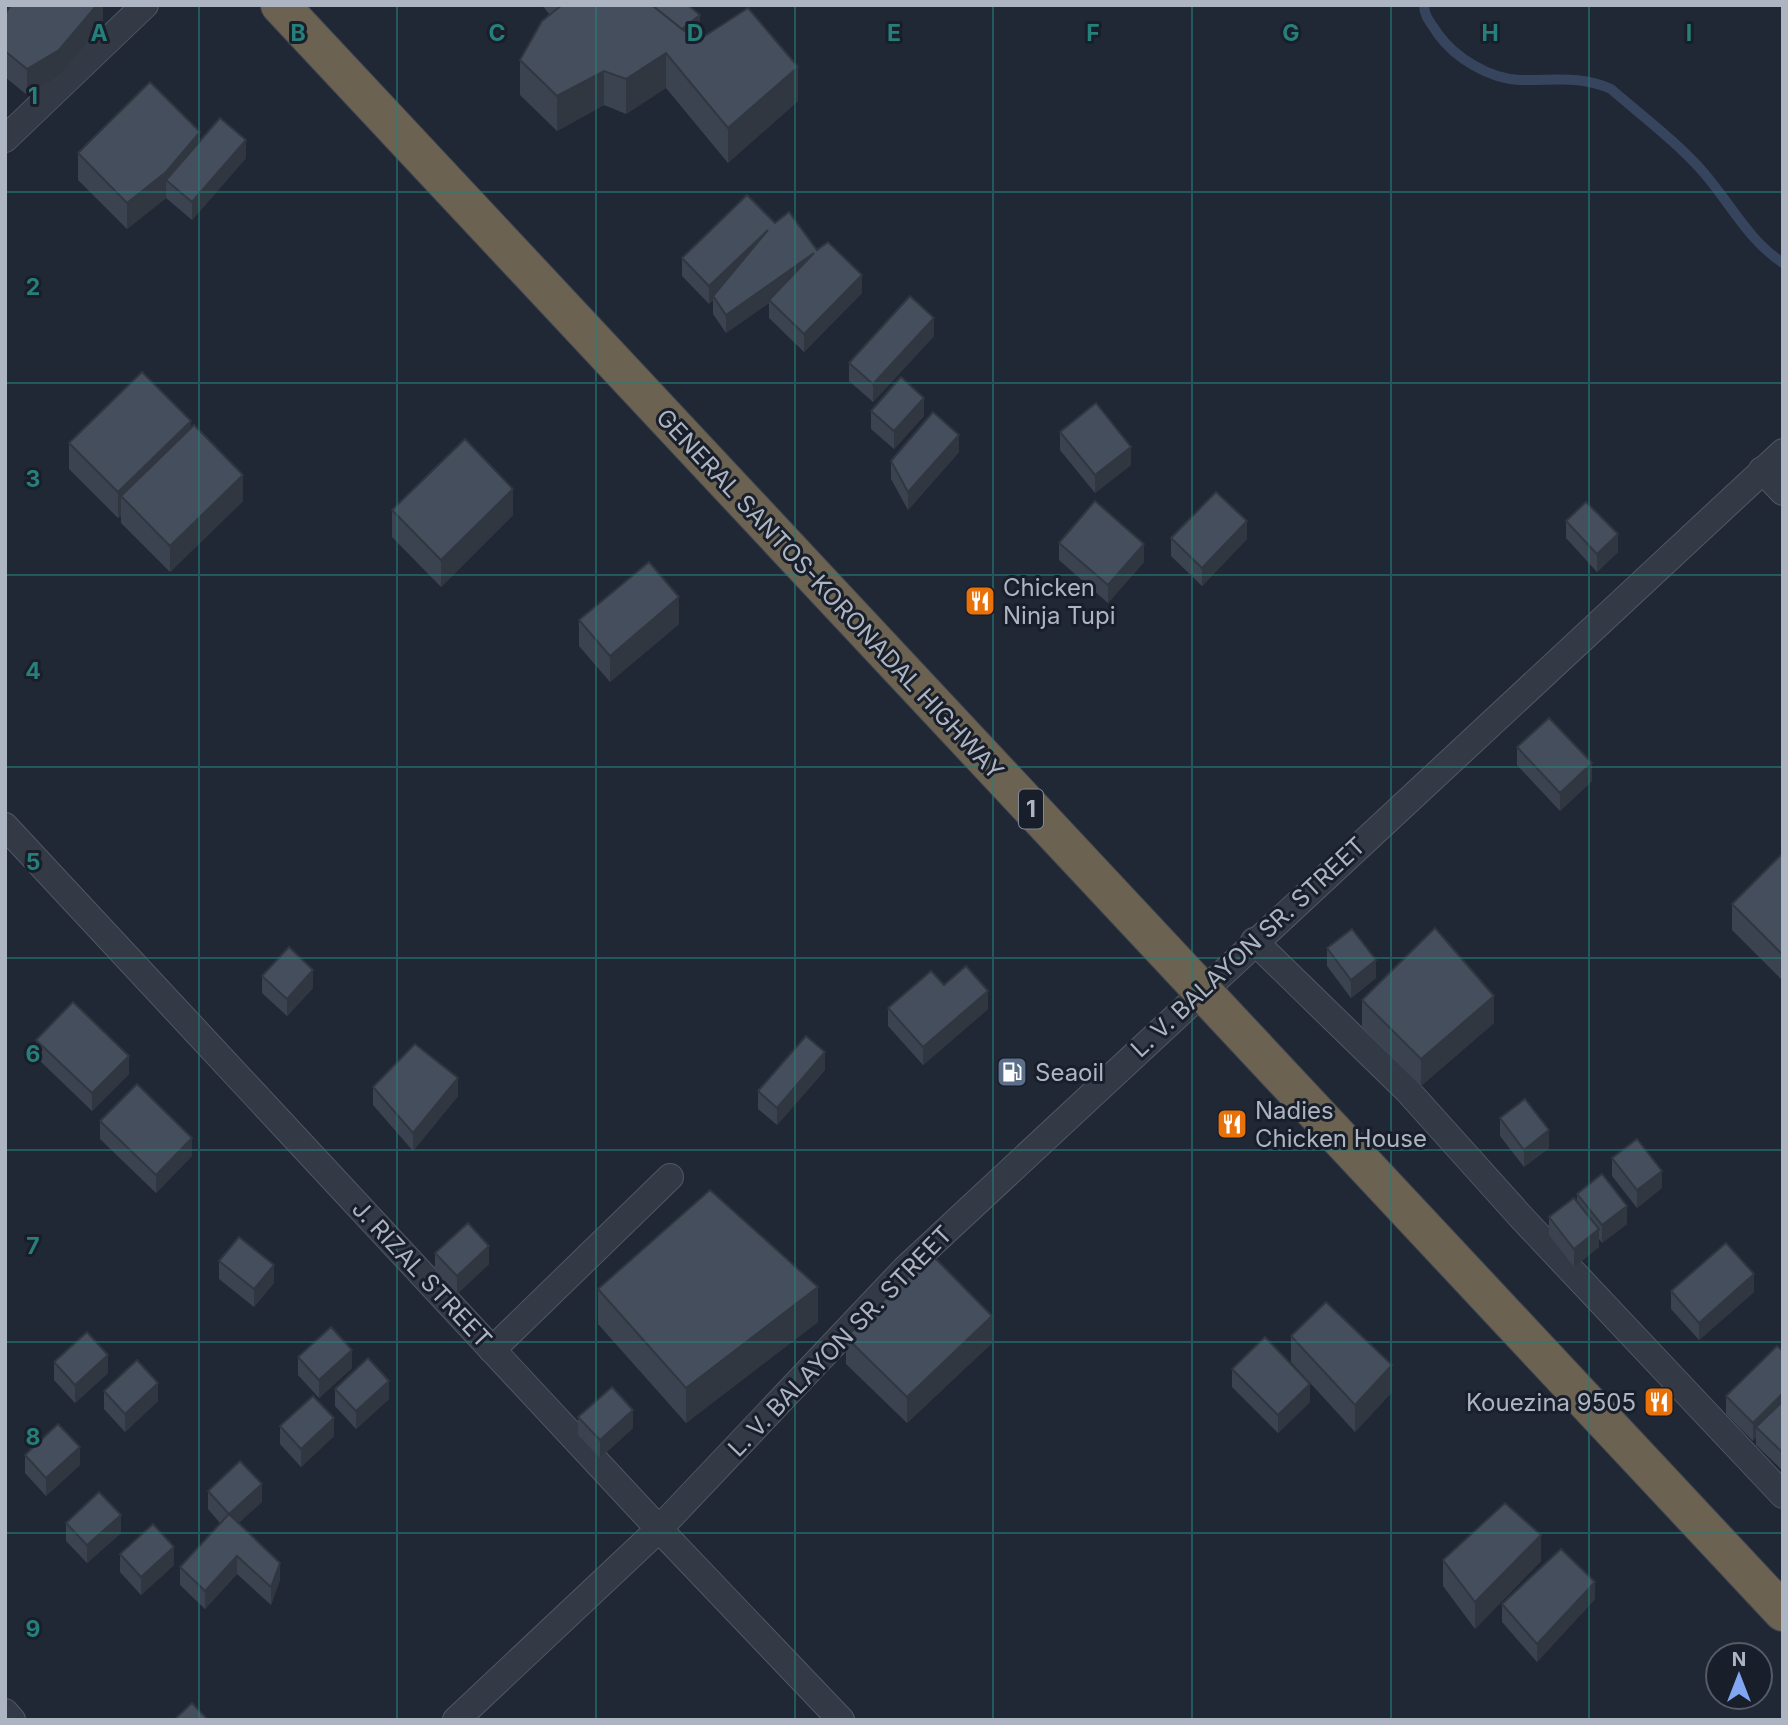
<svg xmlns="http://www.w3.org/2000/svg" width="1788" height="1725" viewBox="0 0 1788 1725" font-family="Inter,sans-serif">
<rect width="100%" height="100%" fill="#202835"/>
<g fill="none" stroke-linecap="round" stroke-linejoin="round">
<path stroke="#36445d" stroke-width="10" d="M1424,5c0,12 8,19 14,29 17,24 52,45 82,46 33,1 60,-5 91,9 30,26 67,54 93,84 26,30 45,68 79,90"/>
<g stroke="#515763" stroke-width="28">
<g id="street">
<polyline points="5,139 145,5"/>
<polyline points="1762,470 1783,492"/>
<polyline points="5,826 659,1529 841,1720"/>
<polyline points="1254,941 1407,1090 1521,1217 1783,1495"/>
<polyline points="492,1350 670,1177"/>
<polyline points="5,1712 12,1720"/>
<polyline points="456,1720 659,1529 905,1269 1783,452"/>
</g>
</g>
<g stroke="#3e4450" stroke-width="40">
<polyline id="highway" points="280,5 1783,1612"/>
</g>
<use href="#street" stroke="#333a45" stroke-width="26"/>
<use href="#highway" stroke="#6b6251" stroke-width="38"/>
</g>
<g fill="#3b4350">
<polygon points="103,5 103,24 59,76 27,95 5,77 5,14"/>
<polygon points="542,5 688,5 700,33 693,38 798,101 728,163 666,88 626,114 604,105 557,131 520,95 520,60 550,15"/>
<polygon points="200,142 246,158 192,220 166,198 127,229 78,180 78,153"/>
<polygon points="775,223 817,250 862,293 804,352 769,318 769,303 726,333 713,314 713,300 709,304 682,276 682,258"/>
<polygon points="934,336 873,402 849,381 849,363"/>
<polygon points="871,411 924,416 894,449 871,429"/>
<polygon points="191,428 243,501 170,572 121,523 121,516 118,518 69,469 69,443"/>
<polygon points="1060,432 1131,465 1095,493 1060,450"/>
<polygon points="959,452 908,510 891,479 891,461"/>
<polygon points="392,510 513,515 441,587 392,537"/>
<polygon points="1566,521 1618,552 1597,572 1566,538"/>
<polygon points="1171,538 1247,539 1202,586 1171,556"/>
<polygon points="1059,543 1144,562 1108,603 1059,560"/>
<polygon points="579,620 679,624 610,682 579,646"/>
<polygon points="1517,747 1592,781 1560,811 1517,765"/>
<polygon points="1783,853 1783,981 1732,930 1732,904"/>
<polygon points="1327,948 1376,978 1351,998 1327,966"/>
<polygon points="262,976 313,988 287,1016 262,993"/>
<polygon points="944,985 988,1009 923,1065 888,1026 888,1008"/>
<polygon points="1362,1000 1494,1023 1421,1086 1362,1027"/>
<polygon points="36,1040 129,1074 92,1111 36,1057"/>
<polygon points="825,1070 777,1125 758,1109 758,1091"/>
<polygon points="373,1087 458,1096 413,1151 373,1105"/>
<polygon points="1500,1118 1549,1148 1524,1167 1500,1136"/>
<polygon points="100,1121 192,1156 156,1193 100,1139"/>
<polygon points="1612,1158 1662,1188 1637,1208 1612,1176"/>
<polygon points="1577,1194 1627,1224 1602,1243 1599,1239 1599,1247 1574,1267 1549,1235 1549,1217 1577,1201"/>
<polygon points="435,1253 489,1264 457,1294 435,1271"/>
<polygon points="219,1261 274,1283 254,1307 219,1279"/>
<polygon points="598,1289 818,1322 686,1423 598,1324"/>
<polygon points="1671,1291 1754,1292 1699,1340 1671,1309"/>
<polygon points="1291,1336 1392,1392 1355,1432 1291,1362"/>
<polygon points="846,1337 992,1343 907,1423 846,1364"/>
<polygon points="1783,1351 1783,1471 1756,1445 1756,1437 1753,1441 1726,1414 1726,1396"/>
<polygon points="298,1357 352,1368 319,1398 298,1375"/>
<polygon points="54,1362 108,1373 75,1403 54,1380"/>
<polygon points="1232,1369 1310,1402 1278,1433 1232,1387"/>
<polygon points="335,1389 389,1399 356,1429 335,1406"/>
<polygon points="104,1391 158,1401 125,1432 104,1409"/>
<polygon points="578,1417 633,1428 600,1458 578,1435"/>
<polygon points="280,1426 334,1436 301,1467 280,1444"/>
<polygon points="25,1455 80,1465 46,1496 25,1473"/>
<polygon points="208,1491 262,1502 238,1523 280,1580 271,1605 237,1574 205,1609 180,1585 180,1567 220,1523 208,1509"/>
<polygon points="66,1523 121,1533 87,1563 66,1541"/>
<polygon points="120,1554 174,1565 141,1595 120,1572"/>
<polygon points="1443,1560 1541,1561 1475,1629 1443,1586"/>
<polygon points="1595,1599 1537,1662 1502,1622 1502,1604"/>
</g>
<g fill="#303741">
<polygon points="97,5 103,5 103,24 59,76 27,95 27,69"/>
<polygon points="700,15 700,33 678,50 678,32"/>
<polygon points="666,53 666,88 626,114 626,79"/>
<polygon points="798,67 798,101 728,163 728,128"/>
<polygon points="604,71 604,105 557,131 557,96"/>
<polygon points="200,132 200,158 166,180 166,198 127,229 127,203"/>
<polygon points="246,140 246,158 192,220 192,202"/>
<polygon points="768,230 713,296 713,300 709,304 709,286"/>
<polygon points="814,253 769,300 769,303 726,333 726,315"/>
<polygon points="862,275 862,293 804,352 804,334"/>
<polygon points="934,318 934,336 873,402 873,384"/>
<polygon points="924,398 924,416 894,449 894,431"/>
<polygon points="191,421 191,447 121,496 121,516 118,518 118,492"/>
<polygon points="959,435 959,452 908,510 908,492"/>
<polygon points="1131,447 1131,465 1095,493 1095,475"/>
<polygon points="243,475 243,501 170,572 170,546"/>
<polygon points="513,489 513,515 441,587 441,560"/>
<polygon points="1247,521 1247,539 1202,586 1202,568"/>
<polygon points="1618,534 1618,552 1597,572 1597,554"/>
<polygon points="1144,544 1144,562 1108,603 1108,585"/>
<polygon points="679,597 679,624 610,682 610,656"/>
<polygon points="1592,763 1592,781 1560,811 1560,793"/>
<polygon points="1376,960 1376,978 1351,998 1351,980"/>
<polygon points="313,970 313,988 287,1016 287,999"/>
<polygon points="988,991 988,1009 923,1065 923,1047"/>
<polygon points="1494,996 1494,1023 1421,1086 1421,1059"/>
<polygon points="825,1052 825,1070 777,1125 777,1108"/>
<polygon points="129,1056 129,1074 92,1111 92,1093"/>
<polygon points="458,1078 458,1096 413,1151 413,1133"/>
<polygon points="1549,1130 1549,1148 1524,1167 1524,1150"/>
<polygon points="192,1138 192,1156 156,1193 156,1175"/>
<polygon points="1662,1171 1662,1188 1637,1208 1637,1190"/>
<polygon points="1627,1206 1627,1224 1602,1243 1602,1225"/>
<polygon points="1599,1229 1599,1247 1574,1267 1574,1249"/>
<polygon points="489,1246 489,1264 457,1294 457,1276"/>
<polygon points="274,1265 274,1283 254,1307 254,1289"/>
<polygon points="1754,1274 1754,1292 1699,1340 1699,1323"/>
<polygon points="818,1287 818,1322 686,1423 686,1388"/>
<polygon points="992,1316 992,1343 907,1423 907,1397"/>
<polygon points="352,1350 352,1368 319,1398 319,1380"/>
<polygon points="108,1355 108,1373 75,1403 75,1385"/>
<polygon points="1392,1365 1392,1392 1355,1432 1355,1405"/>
<polygon points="389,1381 389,1399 356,1429 356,1411"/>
<polygon points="158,1383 158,1401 125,1432 125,1414"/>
<polygon points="1310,1384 1310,1402 1278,1433 1278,1415"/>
<polygon points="1783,1393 1783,1411 1756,1427 1756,1437 1753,1441 1753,1423"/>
<polygon points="633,1410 633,1428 600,1458 600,1440"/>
<polygon points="334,1418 334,1436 301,1467 301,1449"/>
<polygon points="80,1447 80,1465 46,1496 46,1478"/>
<polygon points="262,1484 262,1502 229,1532 229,1514"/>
<polygon points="121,1515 121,1533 87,1563 87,1545"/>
<polygon points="7,1518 7,1536 5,1538 5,1520"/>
<polygon points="1541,1535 1541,1561 1475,1629 1475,1602"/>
<polygon points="174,1547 174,1565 141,1595 141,1577"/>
<polygon points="237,1556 237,1574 205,1609 205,1591"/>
<polygon points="280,1563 280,1580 271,1605 271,1587"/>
<polygon points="1595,1582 1595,1599 1537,1662 1537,1644"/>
</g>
<g fill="#454e5d" stroke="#303741" stroke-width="2">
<polygon points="11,5 97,5 59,50 27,69 5,51 5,14"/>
<polygon points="562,5 652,5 697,41 748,8 798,67 728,128 666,53 626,79 604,71 557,96 520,60 542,21"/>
<polygon points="652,5 688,5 700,15 682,29"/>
<polygon points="150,82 200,132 166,172 127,203 78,153"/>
<polygon points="220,118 246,140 192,202 166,180"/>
<polygon points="747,195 775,223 789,212 817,250 828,242 862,275 804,334 769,300 814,253 726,315 713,296 768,230 709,286 682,258"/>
<polygon points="910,296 934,318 873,384 849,363"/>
<polygon points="142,372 191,421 118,492 69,443"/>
<polygon points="901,377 924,398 894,431 871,411"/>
<polygon points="1096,403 1131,447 1095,475 1060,432"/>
<polygon points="933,412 959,435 908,492 891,461"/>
<polygon points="194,425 243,475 170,546 121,496"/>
<polygon points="465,439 513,489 441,560 392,510"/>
<polygon points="1216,492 1247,521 1202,568 1171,538"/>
<polygon points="1095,501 1144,544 1108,585 1059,543"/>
<polygon points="1586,502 1618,534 1597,554 1566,521"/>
<polygon points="649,562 679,597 610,656 579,620"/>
<polygon points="1549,718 1592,763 1560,793 1517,747"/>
<polygon points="1783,853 1783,955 1732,904"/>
<polygon points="1435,928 1494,996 1421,1059 1362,1000"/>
<polygon points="1352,929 1376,960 1351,980 1327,948"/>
<polygon points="289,947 313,970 287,999 262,976"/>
<polygon points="966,966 988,991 923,1047 888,1008 931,971 944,985"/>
<polygon points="73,1002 129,1056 92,1093 36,1040"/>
<polygon points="806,1036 825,1052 777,1108 758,1091"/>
<polygon points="415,1044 458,1078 413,1133 373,1087"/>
<polygon points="137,1084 192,1138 156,1175 100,1121"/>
<polygon points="1525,1099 1549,1130 1524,1150 1500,1118"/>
<polygon points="1637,1139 1662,1171 1637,1190 1612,1158"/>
<polygon points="1602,1174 1627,1206 1602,1225 1577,1194"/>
<polygon points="710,1190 818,1287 686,1388 598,1289"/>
<polygon points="1574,1198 1599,1229 1574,1249 1549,1217"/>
<polygon points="468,1223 489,1246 457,1276 435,1253"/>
<polygon points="239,1237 274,1265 254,1289 219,1261"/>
<polygon points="1726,1243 1754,1274 1699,1323 1671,1291"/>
<polygon points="931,1254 992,1316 907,1397 846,1337"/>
<polygon points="1326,1302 1392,1365 1355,1405 1291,1336"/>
<polygon points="331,1327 352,1350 319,1380 298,1357"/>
<polygon points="87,1332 108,1355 75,1385 54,1362"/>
<polygon points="1265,1337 1310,1384 1278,1415 1232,1369"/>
<polygon points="1777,1346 1783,1351 1783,1393 1753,1423 1726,1396"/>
<polygon points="368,1358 389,1381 356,1411 335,1389"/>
<polygon points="137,1360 158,1383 125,1414 104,1391"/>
<polygon points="612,1387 633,1410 600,1440 578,1417"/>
<polygon points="313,1396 334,1418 301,1449 280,1426"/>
<polygon points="1783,1401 1783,1453 1756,1427"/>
<polygon points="58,1424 80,1447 46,1478 25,1455"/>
<polygon points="240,1461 262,1484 229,1514 280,1563 271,1587 237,1556 205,1591 180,1567 229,1514 208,1491"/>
<polygon points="99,1492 121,1515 87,1545 66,1523"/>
<polygon points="1505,1503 1541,1535 1475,1602 1443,1560"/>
<polygon points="153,1524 174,1547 141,1577 120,1554"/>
<polygon points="1561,1549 1595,1582 1537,1644 1502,1604"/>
<polygon points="192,1703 208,1720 174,1720"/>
</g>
<path fill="none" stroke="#277f7b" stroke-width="2" stroke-opacity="0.55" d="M199,5v1715M397,5v1715M596,5v1715M795,5v1715M993,5v1715M1192,5v1715M1391,5v1715M1589,5v1715M5,192h1778M5,383h1778M5,575h1778M5,767h1778M5,958h1778M5,1150h1778M5,1342h1778M5,1533h1778"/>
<defs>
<g id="restaurant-square" transform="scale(1.575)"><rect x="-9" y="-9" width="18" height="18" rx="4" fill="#e8710a" stroke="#191f2a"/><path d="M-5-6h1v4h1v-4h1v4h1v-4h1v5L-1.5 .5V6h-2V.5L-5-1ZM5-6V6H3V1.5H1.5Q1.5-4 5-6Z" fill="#fff"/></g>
<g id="fuel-square" transform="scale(1.575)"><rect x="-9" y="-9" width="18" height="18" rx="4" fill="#5c6f8a" stroke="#191f2a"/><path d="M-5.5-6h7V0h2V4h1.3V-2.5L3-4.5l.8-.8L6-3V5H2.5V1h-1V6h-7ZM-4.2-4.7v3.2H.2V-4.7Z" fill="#fff"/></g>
</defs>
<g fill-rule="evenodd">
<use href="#restaurant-square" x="980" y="601"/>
<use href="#fuel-square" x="1012" y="1072"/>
<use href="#restaurant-square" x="1232" y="1124"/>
<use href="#restaurant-square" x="1659" y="1402"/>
</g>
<g text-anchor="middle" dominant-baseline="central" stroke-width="6" stroke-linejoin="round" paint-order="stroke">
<rect fill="#191f2a" stroke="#818794" stroke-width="2" x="1019" y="789.5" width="24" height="39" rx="5"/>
<g font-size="23" font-weight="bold" fill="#adb4c2">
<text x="1031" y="809">1</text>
</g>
<g font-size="24" fill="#adb4c2" stroke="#191f2a" text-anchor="start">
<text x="1003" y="587">Chicken<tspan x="1003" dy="28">Ninja Tupi</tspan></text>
<text x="1035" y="1072">Seaoil</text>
<text x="1255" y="1110">Nadies<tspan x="1255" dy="28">Chicken House</tspan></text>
<text x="1636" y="1402" text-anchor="end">Kouezina 9505</text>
</g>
<g font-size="24" fill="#adb4c2" stroke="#191f2a">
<text transform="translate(830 594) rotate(47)">GENERAL SANTOS-KORONADAL HIGHWAY</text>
<text transform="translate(1248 947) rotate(-43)">L. V. BALAYON SR. STREET</text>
<text transform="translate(422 1274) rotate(47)">J. RIZAL STREET</text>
<text transform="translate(840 1341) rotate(-46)">L. V. BALAYON SR. STREET</text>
</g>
</g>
<g font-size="23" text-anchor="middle" font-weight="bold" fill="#277f7b" stroke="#191f2a" stroke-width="6" stroke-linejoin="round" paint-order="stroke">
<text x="99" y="41">A</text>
<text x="298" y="41">B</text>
<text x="497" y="41">C</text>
<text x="695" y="41">D</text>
<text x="894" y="41">E</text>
<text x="1093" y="41">F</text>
<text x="1291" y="41">G</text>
<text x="1490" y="41">H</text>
<text x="1689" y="41">I</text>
<text x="33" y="104">1</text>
<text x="33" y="295">2</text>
<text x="33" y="487">3</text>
<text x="33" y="679">4</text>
<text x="33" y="870">5</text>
<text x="33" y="1062">6</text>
<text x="33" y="1254">7</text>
<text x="33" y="1445">8</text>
<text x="33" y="1637">9</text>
</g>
<rect width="1788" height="1725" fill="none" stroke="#adb4c2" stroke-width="14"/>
<g transform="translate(1739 1676)"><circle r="33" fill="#191f2a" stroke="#545b67" stroke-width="2"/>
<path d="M0-5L12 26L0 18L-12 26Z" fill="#82a7f2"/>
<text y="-10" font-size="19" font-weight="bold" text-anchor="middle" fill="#adb4c2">N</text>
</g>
</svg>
